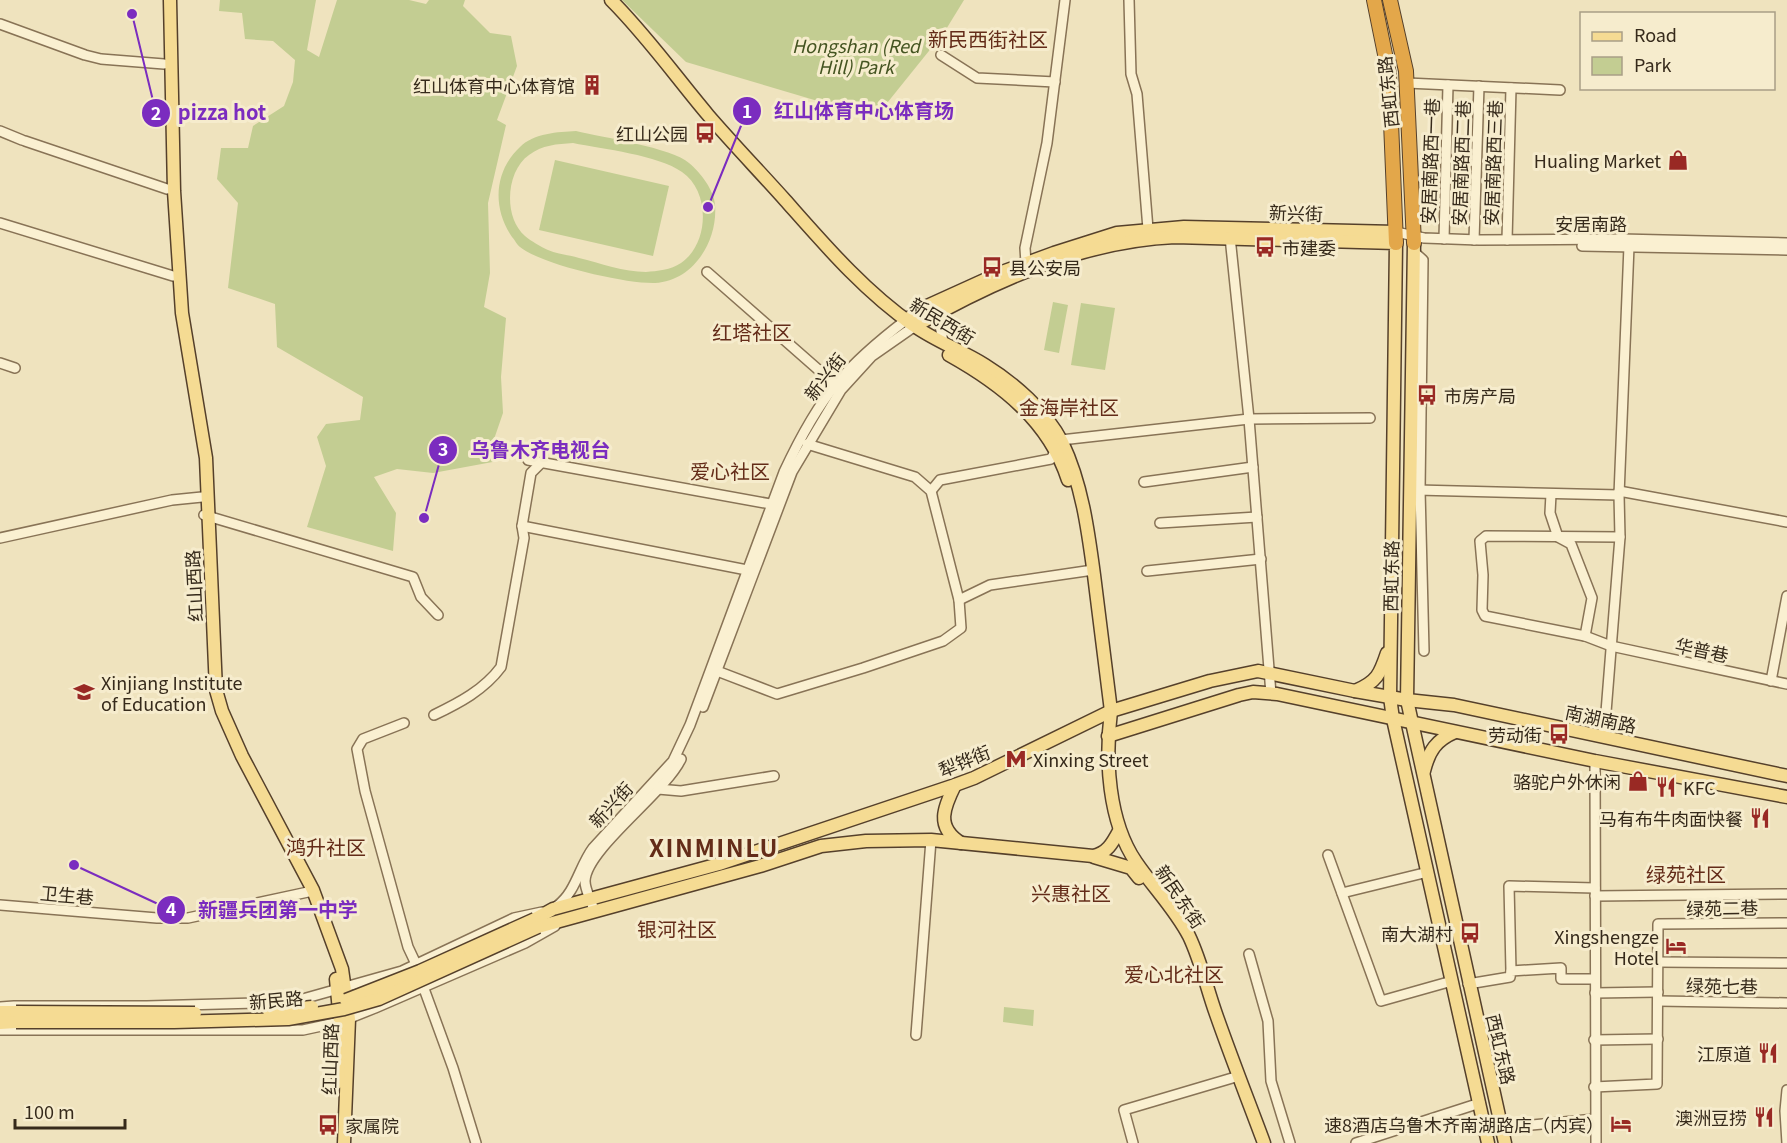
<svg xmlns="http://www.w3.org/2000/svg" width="1787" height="1143" viewBox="0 0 1787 1143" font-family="Georgia,'Noto Sans SC',serif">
<rect width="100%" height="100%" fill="#efe3be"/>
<g fill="#c3cd92" fill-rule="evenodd">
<polygon points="220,0 316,0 307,50 319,57 337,0 409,0 426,4 429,0 465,0 463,6 490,33 511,36 517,66 497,120 506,125 488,203 490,273 484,307 506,318 501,377 503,413 492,445 498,461 433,473 397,469 374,477 396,513 393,551 307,527 326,466 317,437 326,424 360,420 363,397 277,347 275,304 228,288 238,203 217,179 221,148 248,148 253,126 284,106 293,82 295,60 273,41 245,39 242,13 219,11"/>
<polygon points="622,0 964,0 945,31 875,118 686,62"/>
<path d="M576,131c25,6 97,17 113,32 11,9 25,27 26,42 3,35 -21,76 -60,78 -28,1 -113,-18 -135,-36 -3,-2 -5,-7 -8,-10 -20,-29 -18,-66 8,-90 14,-14 38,-15 56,-16zM573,143c30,6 85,12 109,29 29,20 27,72 -1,91 -10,7 -24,8 -35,9 -22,0 -46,-9 -67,-14 -10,-3 -22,-4 -31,-8 -7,-3 -17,-9 -23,-14 -22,-19 -19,-65 4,-81 13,-10 28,-11 44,-12z"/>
<polygon points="555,160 669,186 653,256 539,230"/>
<polygon points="1053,302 1068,305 1059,353 1044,350"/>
<polygon points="1081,303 1115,308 1105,370 1071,365"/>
<polygon points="1004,1007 1034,1010 1033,1026 1003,1022"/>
</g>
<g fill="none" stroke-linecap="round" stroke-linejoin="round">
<g stroke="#887356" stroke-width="12">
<g id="minor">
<polyline points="1129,0 1131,74 1137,94 1148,229"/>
<polyline points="0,24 85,55 101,59 164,64"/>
<polyline points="941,55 977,78 1055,82"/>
<polyline points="1407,83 1560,90"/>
<polyline points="0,131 22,140"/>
<polyline points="25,141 167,189"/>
<polyline points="0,223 173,276"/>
<polyline points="1396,232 1424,238 1479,240 1621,239 1787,243"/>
<polyline points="1230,237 1249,419 1271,694"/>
<polyline points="1444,239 1448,85"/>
<polyline points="1474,240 1479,86"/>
<polyline points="1507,240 1511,88"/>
<polyline points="1582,246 1787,250"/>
<polyline points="1414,252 1423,260 1420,490 1424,651"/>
<polyline points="1026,263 1025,248 1047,143 1065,0"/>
<polyline points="707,272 838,387"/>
<polyline points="943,342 940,325 947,308"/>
<polyline points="0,363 15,368"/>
<polyline points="528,460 776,505"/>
<polyline points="1144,482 1253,467"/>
<polyline points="1417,490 1619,495"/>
<polyline points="931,491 940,480 1051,459 1061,440 1249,419 1370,418"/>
<polyline points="1619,491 1787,522"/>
<polyline points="1551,494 1550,513 1558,537 1571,544 1592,598 1585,636"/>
<polyline points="204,515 413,577 421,597 438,615"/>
<polyline points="1160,523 1257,517"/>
<polyline points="522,526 752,571"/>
<polyline points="1620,537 1486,536 1480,541 1483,575 1482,610 1485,616 1585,636 1611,646 1787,684"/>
<polyline points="0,538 172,500 202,497"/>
<polyline points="1147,571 1261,559"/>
<polyline points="959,600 990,585 1093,570"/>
<polyline points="717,671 777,694 863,668 943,641 961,628 959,600 931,491 915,477 807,444"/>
<polyline points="1771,681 1787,596"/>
<polyline points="703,707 792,472 841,390 872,356 915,326"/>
<path d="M434,715c25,-12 50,-25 67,-48l23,-129 -2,-12 9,-53 11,-11"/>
<polyline points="404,723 363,739 357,749 365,791 408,947 416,964"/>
<polyline points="1604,737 1620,537 1619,495 1629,246"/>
<polyline points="1595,761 1596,1143"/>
<polyline points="658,789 681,791 774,776"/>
<polyline points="1328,855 1381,1001 1452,981"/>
<polyline points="1342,893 1428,872"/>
<polyline points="1595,896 1787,894"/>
<polyline points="0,905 157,918 188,918 308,892"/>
<path d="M557,906c19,-14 22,-39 36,-58l80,-87 17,-36 94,-253c14,-30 32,-64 53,-89 20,-24 44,-44 69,-63"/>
<path d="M594,911c-2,-10 -9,-20 -9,-30 1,-32 80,-88 96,-122"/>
<polyline points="1249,954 1268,1021 1271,1081 1290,1143"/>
<polyline points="1658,962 1787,963"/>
<polyline points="1511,971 1509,886 1595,888"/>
<polyline points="1468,984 1510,977 1511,971 1561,968 1561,979 1595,979"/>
<polyline points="423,986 453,1068 476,1143"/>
<polyline points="1595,993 1658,992"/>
<polyline points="1658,1001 1787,1003"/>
<polyline points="0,1007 14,1006 147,1006 292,1002 402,971 514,918 542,912"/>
<polyline points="0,1030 303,1030 340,1022 375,1008 525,943 555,926"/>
<polyline points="916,1035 931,840"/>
<polyline points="1594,1040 1658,1039"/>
<polyline points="1594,1087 1657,1084 1658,924 1787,923"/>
<polyline points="1501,1128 1595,1119"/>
<polyline points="1133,1143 1124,1110 1239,1076"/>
<polyline points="1356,1143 1480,1103"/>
<polyline points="1787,1143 1785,1111 1787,1090"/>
</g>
</g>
<g stroke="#55402b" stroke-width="15">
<g id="major">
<polyline points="170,0 174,191 182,313 206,458 216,690 222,711 242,756 313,890 342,969 349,1019 344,1143"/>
<path d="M611,0c36,36 65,77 97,115 25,29 52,57 77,85 39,44 79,91 128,125 22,16 48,25 72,40 29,18 61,46 77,77 20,42 26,88 32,133 6,45 11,91 17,136 -6,48 -3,110 25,151 17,25 39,47 53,74 12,25 18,53 27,78 15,43 32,86 48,129"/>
<polyline points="1414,243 1407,700 1505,1143"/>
<polyline points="906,320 927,306 1002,272 1054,253 1117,233 1184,227 1396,232"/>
<path d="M915,326c79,-45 168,-85 260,-89l221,6 -6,454 3,22 95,424"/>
<path d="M949,355c52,29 100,66 119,125"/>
<path d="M1355,691c22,-9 25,-17 32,-38"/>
<polyline points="1108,736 1239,695 1253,692 1277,694 1595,761 1787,797"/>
<path d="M1424,771c5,-20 12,-31 31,-39"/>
<path d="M955,785c-11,22 -20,42 6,58"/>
<polyline points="1094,857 1131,868 1139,878"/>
<polyline points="535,919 553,909 719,864 955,785 974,778 1111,711 1210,681 1258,671 1355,691 1407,700 1454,705 1787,776"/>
<path d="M538,927l222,-61 61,-20 45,-5 65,-1 162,16c14,-3 19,-12 26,-25"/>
<polyline points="336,979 340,1022 338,1082"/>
<polyline points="0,1012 16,1012"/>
<polyline points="0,1023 16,1022"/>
</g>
</g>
<g stroke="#55402b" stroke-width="16">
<g id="highway">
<polyline points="1374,0 1389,74 1396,243"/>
<polyline points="1390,0 1406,71 1414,243"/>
</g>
</g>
<use href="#minor" stroke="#faf0d1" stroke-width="9"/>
<use href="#major" stroke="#f5db93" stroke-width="12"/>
<use href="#highway" stroke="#e3a74a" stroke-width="14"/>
<g stroke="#55402b" stroke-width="15" stroke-linecap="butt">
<g id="major-bridge">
<polyline points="346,1000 420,971 535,919"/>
<polyline points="269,1011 312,1007"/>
<polyline points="16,1012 195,1013"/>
<polyline points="16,1022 174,1022 288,1019 344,1009 379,999 538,927"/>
</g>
</g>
<use href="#major-bridge" stroke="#f5db93" stroke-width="12"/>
</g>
<defs>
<g id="building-bare" transform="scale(1.62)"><path d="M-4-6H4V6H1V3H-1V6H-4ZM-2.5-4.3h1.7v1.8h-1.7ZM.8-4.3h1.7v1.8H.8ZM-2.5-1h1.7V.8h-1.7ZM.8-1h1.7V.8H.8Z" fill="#992924" stroke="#f6eccd" stroke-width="2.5" paint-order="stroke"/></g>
<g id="bus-bare" transform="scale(1.62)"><path d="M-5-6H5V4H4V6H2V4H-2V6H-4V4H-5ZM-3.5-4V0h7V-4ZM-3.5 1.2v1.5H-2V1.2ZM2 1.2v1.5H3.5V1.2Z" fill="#992924" stroke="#f6eccd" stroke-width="2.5" paint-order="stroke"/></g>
<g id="shop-bare" transform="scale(1.62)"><path d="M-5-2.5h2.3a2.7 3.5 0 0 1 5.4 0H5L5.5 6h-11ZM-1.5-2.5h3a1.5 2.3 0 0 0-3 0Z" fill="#992924" stroke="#f6eccd" stroke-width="2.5" paint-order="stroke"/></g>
<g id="university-bare" transform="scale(1.62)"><path d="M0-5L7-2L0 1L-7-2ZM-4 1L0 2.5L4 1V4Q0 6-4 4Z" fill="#992924" stroke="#f6eccd" stroke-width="2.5" paint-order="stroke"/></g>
<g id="metro-bare" transform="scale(1.62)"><path d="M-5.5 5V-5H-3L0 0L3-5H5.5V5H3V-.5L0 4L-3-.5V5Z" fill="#992924" stroke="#f6eccd" stroke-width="2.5" paint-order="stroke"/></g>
<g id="restaurant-bare" transform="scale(1.62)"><path d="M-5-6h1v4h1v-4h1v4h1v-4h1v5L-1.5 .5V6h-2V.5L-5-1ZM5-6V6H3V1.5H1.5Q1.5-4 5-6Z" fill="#992924" stroke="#f6eccd" stroke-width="2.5" paint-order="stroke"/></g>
<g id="hotel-bare" transform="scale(1.62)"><path d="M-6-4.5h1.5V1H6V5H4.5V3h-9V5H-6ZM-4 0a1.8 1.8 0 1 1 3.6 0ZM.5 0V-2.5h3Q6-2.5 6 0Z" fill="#992924" stroke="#f6eccd" stroke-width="2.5" paint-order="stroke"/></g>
</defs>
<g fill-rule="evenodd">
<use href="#building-bare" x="592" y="85"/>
<use href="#bus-bare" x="705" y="133"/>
<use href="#shop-bare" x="1678" y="160"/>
<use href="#bus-bare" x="1265" y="247"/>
<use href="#bus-bare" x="992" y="267"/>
<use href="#bus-bare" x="1427" y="395"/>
<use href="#university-bare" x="84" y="692"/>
<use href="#bus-bare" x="1559" y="734"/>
<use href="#metro-bare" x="1016" y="759"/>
<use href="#shop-bare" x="1638" y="781"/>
<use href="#restaurant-bare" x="1666" y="787"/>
<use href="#restaurant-bare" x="1760" y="818"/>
<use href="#bus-bare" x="1470" y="933"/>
<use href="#hotel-bare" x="1676" y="946"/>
<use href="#restaurant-bare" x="1768" y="1053"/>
<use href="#restaurant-bare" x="1764" y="1117"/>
<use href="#hotel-bare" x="1621" y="1124"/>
<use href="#bus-bare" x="328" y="1125"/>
</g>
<g text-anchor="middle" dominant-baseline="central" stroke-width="6" stroke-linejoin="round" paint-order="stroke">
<g font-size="18" font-style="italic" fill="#445421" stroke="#f6eccd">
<text x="856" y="45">Hongshan (Red<tspan x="856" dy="21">Hill) Park</tspan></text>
</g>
<g font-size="18" fill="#362a1b" stroke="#f6eccd" text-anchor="end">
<text x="575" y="85">红山体育中心体育馆</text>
<text x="688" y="133">红山公园</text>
<text x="1661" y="160">Hualing Market</text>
<text x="1282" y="247" text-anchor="start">市建委</text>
<text x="1009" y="267" text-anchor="start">县公安局</text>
<text x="1444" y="395" text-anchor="start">市房产局</text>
<text x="101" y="682" text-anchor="start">Xinjiang Institute<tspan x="101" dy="21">of Education</tspan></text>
<text x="1542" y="734">劳动街</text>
<text x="1033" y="759" text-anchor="start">Xinxing Street</text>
<text x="1621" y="781">骆驼户外休闲</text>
<text x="1683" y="787" text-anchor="start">KFC</text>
<text x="1743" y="818">马有布牛肉面快餐</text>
<text x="1453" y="933">南大湖村</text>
<text x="1659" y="936">Xingshengze<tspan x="1659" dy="21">Hotel</tspan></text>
<text x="1751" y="1053">江原道</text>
<text x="1747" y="1117">澳洲豆捞</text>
<text x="1604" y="1124">速8酒店乌鲁木齐南湖路店（内宾）</text>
<text x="345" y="1125" text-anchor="start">家属院</text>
</g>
<g font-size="18" fill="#362a1b" stroke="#f6eccd">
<text transform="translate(1387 92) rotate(-96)">西虹东路</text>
<text transform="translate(1429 161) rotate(-88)">安居南路西一巷</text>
<text transform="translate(1460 163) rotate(-88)">安居南路西二巷</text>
<text transform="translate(1492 163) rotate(-88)">安居南路西三巷</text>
<text transform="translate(1296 212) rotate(2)">新兴街</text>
<text x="1591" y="223">安居南路</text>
<text transform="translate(943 320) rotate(31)">新民西街</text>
<text transform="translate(824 376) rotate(-52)">新兴街</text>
<text transform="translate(1390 576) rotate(-89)">西虹东路</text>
<text transform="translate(193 586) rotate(-93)">红山西路</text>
<text transform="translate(1702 649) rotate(12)">华普巷</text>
<text transform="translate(1601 718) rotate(12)">南湖南路</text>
<text transform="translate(964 760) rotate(-22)">犁铧街</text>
<text transform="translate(610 804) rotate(-47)">新兴街</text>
<text transform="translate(67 894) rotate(5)">卫生巷</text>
<text transform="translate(1181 896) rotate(56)">新民东街</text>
<text transform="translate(1722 907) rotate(-1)">绿苑二巷</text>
<text transform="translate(1722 985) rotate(1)">绿苑七巷</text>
<text transform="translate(276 999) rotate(-5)">新民路</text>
<text transform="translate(1502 1049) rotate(77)">西虹东路</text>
<text transform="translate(329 1059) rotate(-88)">红山西路</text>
</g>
<g font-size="20" fill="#642c19" stroke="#f6eccd">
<text x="988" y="38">新民西街社区</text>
<text x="752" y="331">红塔社区</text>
<text x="1069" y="406">金海岸社区</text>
<text x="730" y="470">爱心社区</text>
<text x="326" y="846">鸿升社区</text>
<text x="1686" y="873">绿苑社区</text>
<text x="1071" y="892">兴惠社区</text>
<text x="677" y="928">银河社区</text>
<text x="1174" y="973">爱心北社区</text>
</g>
<g font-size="24" font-weight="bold" letter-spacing="1.5" fill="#642c19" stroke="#f6eccd">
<text x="714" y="846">XINMINLU</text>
</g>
</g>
<path fill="none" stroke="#7b2cbf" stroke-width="2" d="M708 207L747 111M132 14L156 113M424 518L443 450M74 865L171 910"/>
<g fill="#7b2cbf" stroke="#f6eccd" stroke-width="2">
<circle cx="708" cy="207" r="6"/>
<circle cx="132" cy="14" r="6"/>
<circle cx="424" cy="518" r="6"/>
<circle cx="74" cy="865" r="6"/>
<circle cx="747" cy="111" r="15"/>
<circle cx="156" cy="113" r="15"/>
<circle cx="443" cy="450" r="15"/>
<circle cx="171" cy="910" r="15"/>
</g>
<g font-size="18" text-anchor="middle" font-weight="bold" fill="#fff">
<text x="747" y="118">1</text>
<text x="156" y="120">2</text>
<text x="443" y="456">3</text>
<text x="171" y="916">4</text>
</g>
<g font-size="20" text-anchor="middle" font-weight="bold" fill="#7b2cbf" stroke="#f6eccd" stroke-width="6" stroke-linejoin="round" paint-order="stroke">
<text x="864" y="118">红山体育中心体育场</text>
<text x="222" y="120">pizza hot</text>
<text x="540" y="457">乌鲁木齐电视台</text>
<text x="278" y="917">新疆兵团第一中学</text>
</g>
<rect x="1580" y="12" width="195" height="78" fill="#f6eccd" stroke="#a99e86" stroke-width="1.5"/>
<rect x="1592" y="32" width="30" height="9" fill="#f5db93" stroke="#a99e86" stroke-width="1.5"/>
<text x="1634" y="42" font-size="18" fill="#362a1b">Road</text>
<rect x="1592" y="57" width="30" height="18" fill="#c3cd92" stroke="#a99e86" stroke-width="1.5"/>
<text x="1634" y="72" font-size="18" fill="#362a1b">Park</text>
<path d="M15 1119v9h110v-9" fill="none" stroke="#362a1b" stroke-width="3"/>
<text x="24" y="1119" font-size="18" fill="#362a1b" stroke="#f6eccd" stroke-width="4.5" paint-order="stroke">100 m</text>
</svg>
